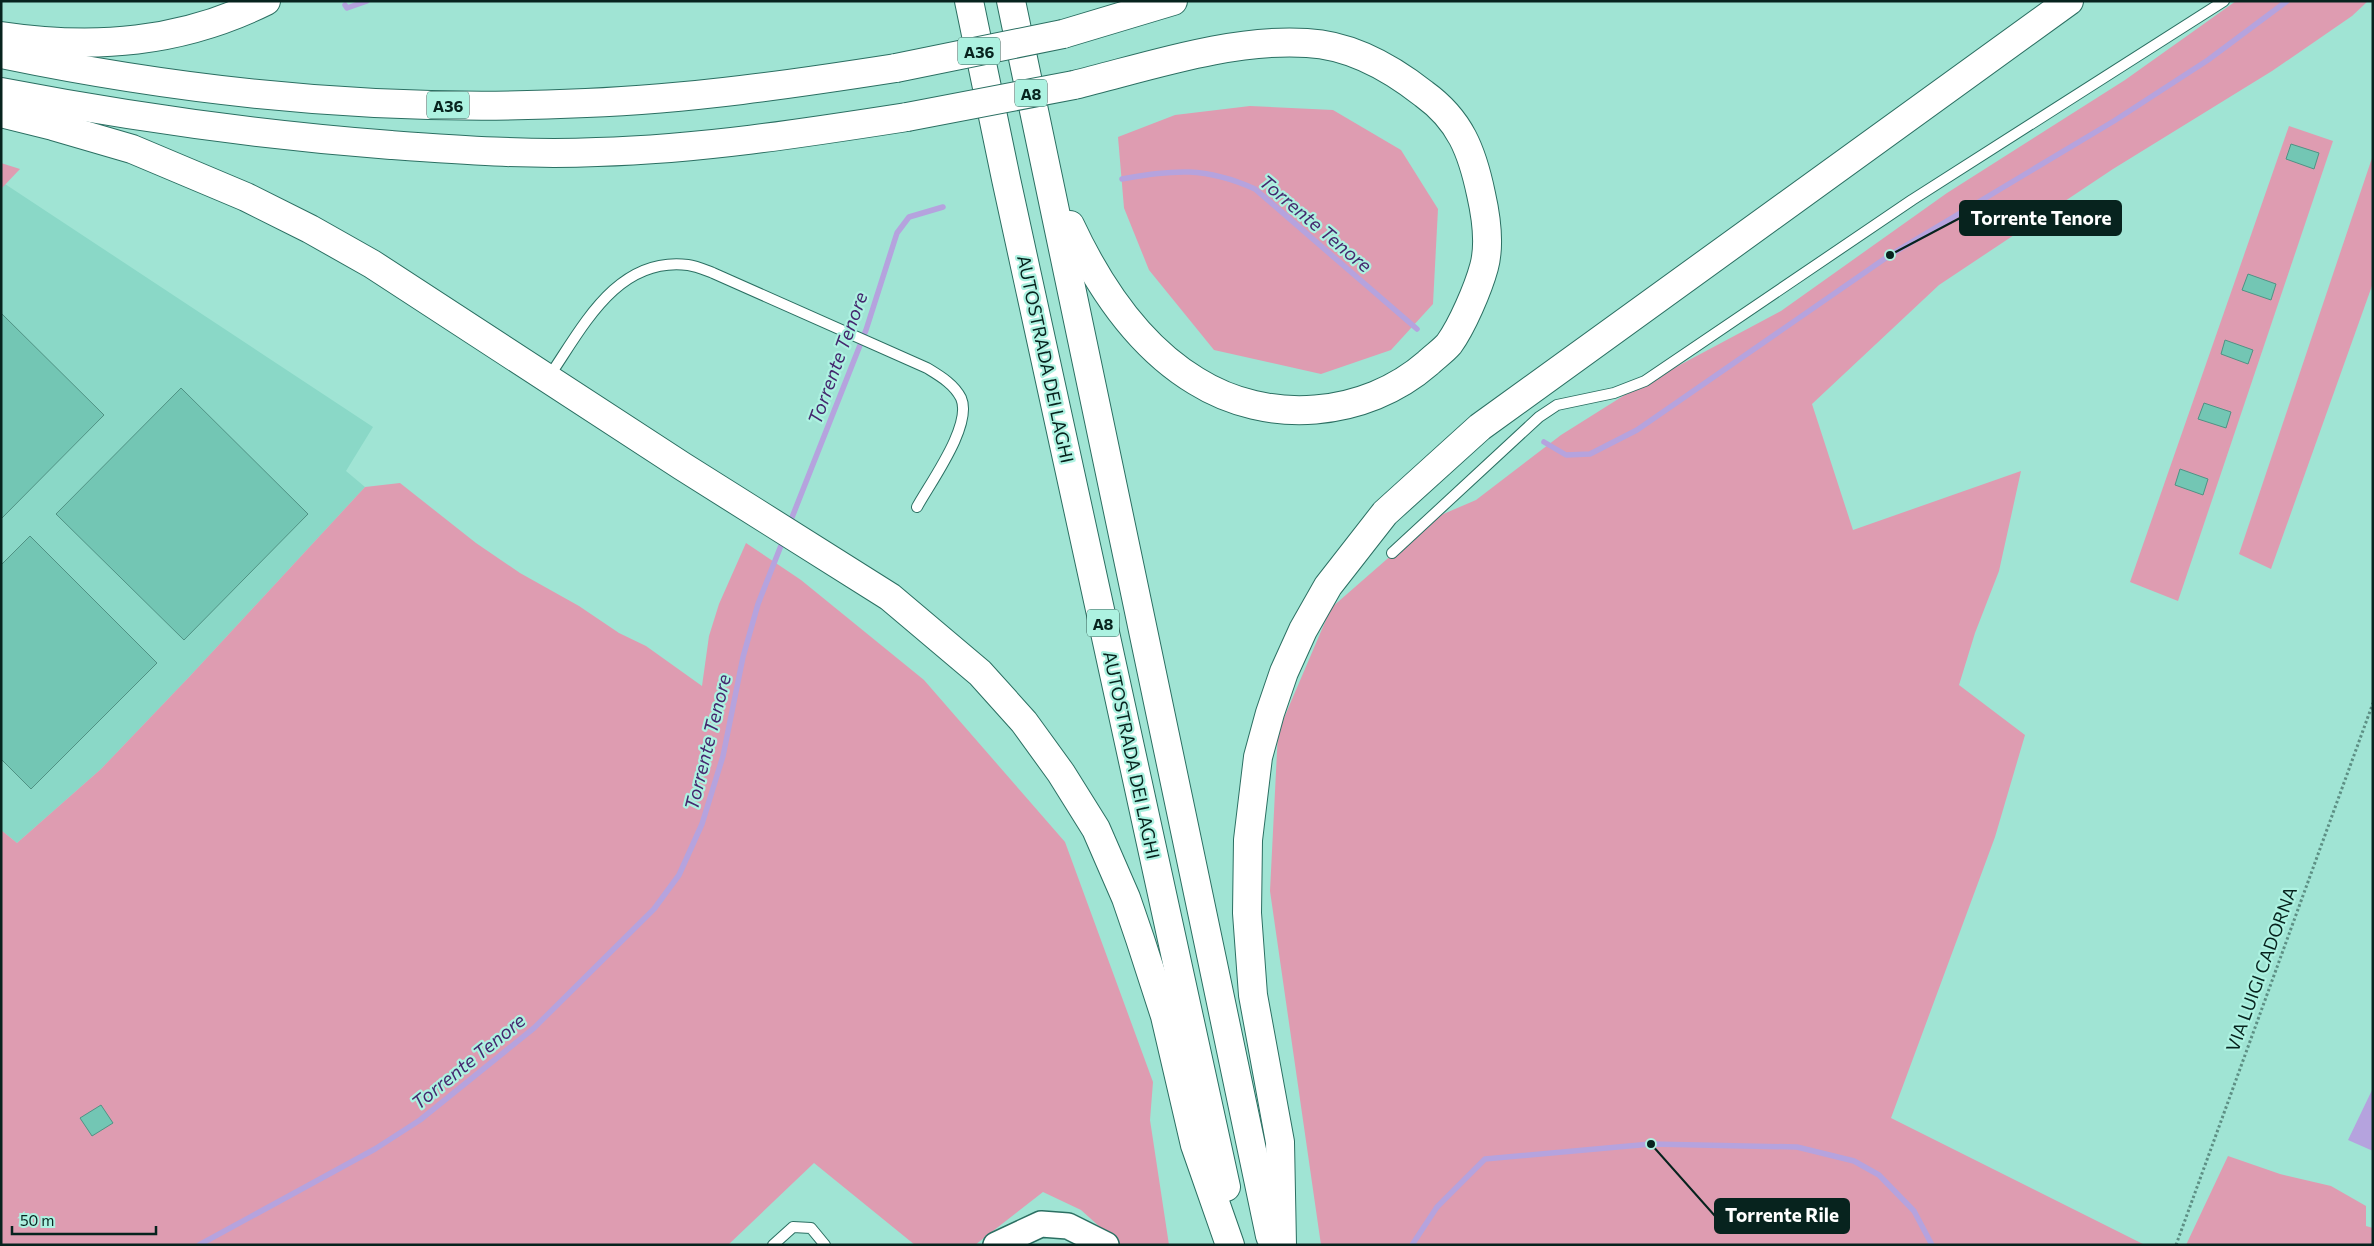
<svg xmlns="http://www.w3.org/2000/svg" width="2374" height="1246" viewBox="0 0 2374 1246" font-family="Commissioner,sans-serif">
<rect width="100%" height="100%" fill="#a0e4d4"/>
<polygon fill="#8ad8c7" points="5,184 373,427 346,471 365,487 190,676 101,769 17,843 1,830 1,189"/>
<g fill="#de9cb1">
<polygon points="2236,1 2368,1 2352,16 2272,71 2113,169 1939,285 1812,404 1853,530 2021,471 1999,571 1975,633 1959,685 2025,735 1995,837 1891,1118 2145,1245 1321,1245 1270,891 1278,732 1331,608 1434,518 1476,500 1561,435 1631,391 1781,311 1947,193 2125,80"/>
<polygon points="1250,106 1333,110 1401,150 1438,209 1433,304 1391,350 1321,374 1214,350 1149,270 1124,208 1118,137 1175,115"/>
<polygon points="2289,126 2333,141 2178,601 2130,582"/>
<polygon points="2373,155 2373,283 2271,569 2239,554"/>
<polygon points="1,163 20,169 1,189"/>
<polygon points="400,483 476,543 520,573 579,606 619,633 646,646 702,686 709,636 719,604 746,543 801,580 924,680 1065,842 1153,1082 1150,1120 1169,1245 1120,1245 1081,1210 1043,1192 975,1245 915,1245 814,1163 728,1245 1,1245 1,830 17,843 101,769 190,676 365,487"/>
<polygon points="2228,1156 2280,1174 2331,1186 2366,1206 2366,1226 2373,1228 2373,1245 2186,1245"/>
</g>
<polygon fill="#b5a3de" points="2373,1088 2373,1151 2348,1140"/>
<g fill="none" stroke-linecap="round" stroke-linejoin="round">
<g stroke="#b5a3de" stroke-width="5.5">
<polyline points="345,5 347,8 367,1"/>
<path d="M1122,179c53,-9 82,-13 133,10l162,140"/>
<polyline points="1544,442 1566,455 1590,454 1637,430 1890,255 2114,121 2208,60 2287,1"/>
<polyline points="789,525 866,330 897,233 909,217 943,207"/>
<polyline points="199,1245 375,1149 420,1120 534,1028 654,909 679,875 702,824 723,756 743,657 758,604 784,538"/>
<polyline points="1412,1245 1437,1207 1485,1159 1651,1144 1797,1147 1854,1161 1879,1175 1914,1211 1932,1245"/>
</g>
</g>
<g fill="#73c6b4" stroke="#509284">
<polygon points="2291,144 2319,153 2314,169 2286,159"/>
<polygon points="2248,274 2276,284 2271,300 2242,290"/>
<polygon points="1,313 104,415 1,519"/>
<polygon points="2225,340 2253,350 2248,364 2221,354"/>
<polygon points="181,388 308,514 184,640 56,514"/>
<polygon points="2204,403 2231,412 2226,428 2198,419"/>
<polygon points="2180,469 2208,479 2203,495 2175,485"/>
<polygon points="30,536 157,663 31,789 1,759 1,565"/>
<polygon points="101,1105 113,1123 92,1136 80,1118"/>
</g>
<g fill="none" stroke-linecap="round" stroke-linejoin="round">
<g stroke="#2b6f62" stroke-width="12">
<g id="service">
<path d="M548,378c34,-49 68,-122 140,-113 8,1 17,5 25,8l214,95c13,8 27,16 34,30 12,27 -31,85 -44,109"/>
<polyline points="1392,553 1539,417 1557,405 1614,393 1645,381 1912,200 2224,1"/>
<polyline points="773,1245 793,1227 811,1228 825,1245"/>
</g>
</g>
<g stroke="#2b6f62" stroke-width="28">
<polyline id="tertiary" points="996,1245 1041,1224 1068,1226 1106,1245"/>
</g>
<g stroke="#2b6f62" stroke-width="30">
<g id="motorway">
<polyline points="969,1 1006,179 1226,1187"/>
<polyline points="1011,1 1270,1236"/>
<polyline points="1063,34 1173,1"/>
<path d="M1,36c94,14 180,7 265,-35"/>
<path d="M1,54c192,40 389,59 585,49 104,-4 207,-19 310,-35"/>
<path d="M1,92c130,25 259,43 390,53 69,5 137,10 206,7 105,-3 207,-19 310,-35"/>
<polyline points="1,113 53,126 132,149 246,197 310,229 372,264 682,466 890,597 980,673 1024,722 1061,773 1096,829 1126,898 1140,939 1165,1016 1195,1145 1230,1245"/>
<path d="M1070,225c28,60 68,121 126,156 72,45 169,37 232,-18 6,-6 15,-12 21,-19 13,-18 29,-55 35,-77 6,-22 2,-51 -3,-73 -9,-43 -21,-74 -57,-100 -33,-26 -74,-49 -117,-51 -76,-5 -160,24 -233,42"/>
<polyline points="1282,1245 1280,1142 1253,995 1247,913 1248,840 1258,757 1270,713 1284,672 1303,630 1328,586 1385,513 1480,427 2069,1"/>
</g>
</g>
<polyline stroke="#5d8f84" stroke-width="3" stroke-dasharray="2.5 2.5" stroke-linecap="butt" points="2176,1245 2373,703"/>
<use href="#service" stroke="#fff" stroke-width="10"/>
<use href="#tertiary" stroke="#fff" stroke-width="25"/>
<use href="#motorway" stroke="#fff" stroke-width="28"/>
<g stroke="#2b6f62" stroke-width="30" stroke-linecap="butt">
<g id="motorway-bridge">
<polyline points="896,68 1063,34"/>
<polyline points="907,117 1074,85"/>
</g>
</g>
<use href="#motorway-bridge" stroke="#fff" stroke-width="28"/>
</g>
<g text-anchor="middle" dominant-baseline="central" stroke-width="4.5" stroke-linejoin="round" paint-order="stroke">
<g fill="#adf2e1" stroke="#396158" stroke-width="1">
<rect x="958" y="37.5" width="42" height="27" rx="4"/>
<rect x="1015" y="79.5" width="32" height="27" rx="4"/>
<rect x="427" y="91.5" width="42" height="27" rx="4"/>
<rect x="1087" y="609.5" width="32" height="27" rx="4"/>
</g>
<g font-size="16" font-weight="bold" fill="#07231e">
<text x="979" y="51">A36</text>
<text x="1031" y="93">A8</text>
<text x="448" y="105">A36</text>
<text x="1103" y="623">A8</text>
</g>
<g font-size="18" fill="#07231e" stroke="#adf2e1">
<text transform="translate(1046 359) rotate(78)">AUTOSTRADA DEI LAGHI</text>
<text transform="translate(1132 755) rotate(78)">AUTOSTRADA DEI LAGHI</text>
<text transform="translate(2261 969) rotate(-70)">VIA LUIGI CADORNA</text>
</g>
<g font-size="19" font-style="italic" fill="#44286e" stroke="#adf2e1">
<text transform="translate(1316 223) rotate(40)">Torrente Tenore</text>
<text transform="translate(837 358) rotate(-70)">Torrente Tenore</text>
<text transform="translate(707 742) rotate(-76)">Torrente Tenore</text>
<text transform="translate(468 1061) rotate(-39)">Torrente Tenore</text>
</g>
</g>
<path fill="none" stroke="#07231e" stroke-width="2" d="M1890 255L1960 218M1651 1144L1715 1216"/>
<g fill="#07231e" stroke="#adf2e1" stroke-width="2">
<circle cx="1890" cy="255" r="5"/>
<circle cx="1651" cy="1144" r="5"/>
</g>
<g fill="#07231e" stroke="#07231e" stroke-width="2">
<rect x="1960" y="201" width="161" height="34" rx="5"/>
<rect x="1715" y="1199" width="134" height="34" rx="5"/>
</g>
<g font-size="19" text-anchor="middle" font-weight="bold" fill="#fff">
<text x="2041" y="225">Torrente Tenore</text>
<text x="1782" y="1222">Torrente Rile</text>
</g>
<rect width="2374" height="1246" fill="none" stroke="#07231e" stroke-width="5"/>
<path d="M12 1226v8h144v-8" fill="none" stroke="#07231e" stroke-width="2.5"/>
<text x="20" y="1226" font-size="15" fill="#07231e" stroke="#adf2e1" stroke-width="4" paint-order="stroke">50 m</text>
</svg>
